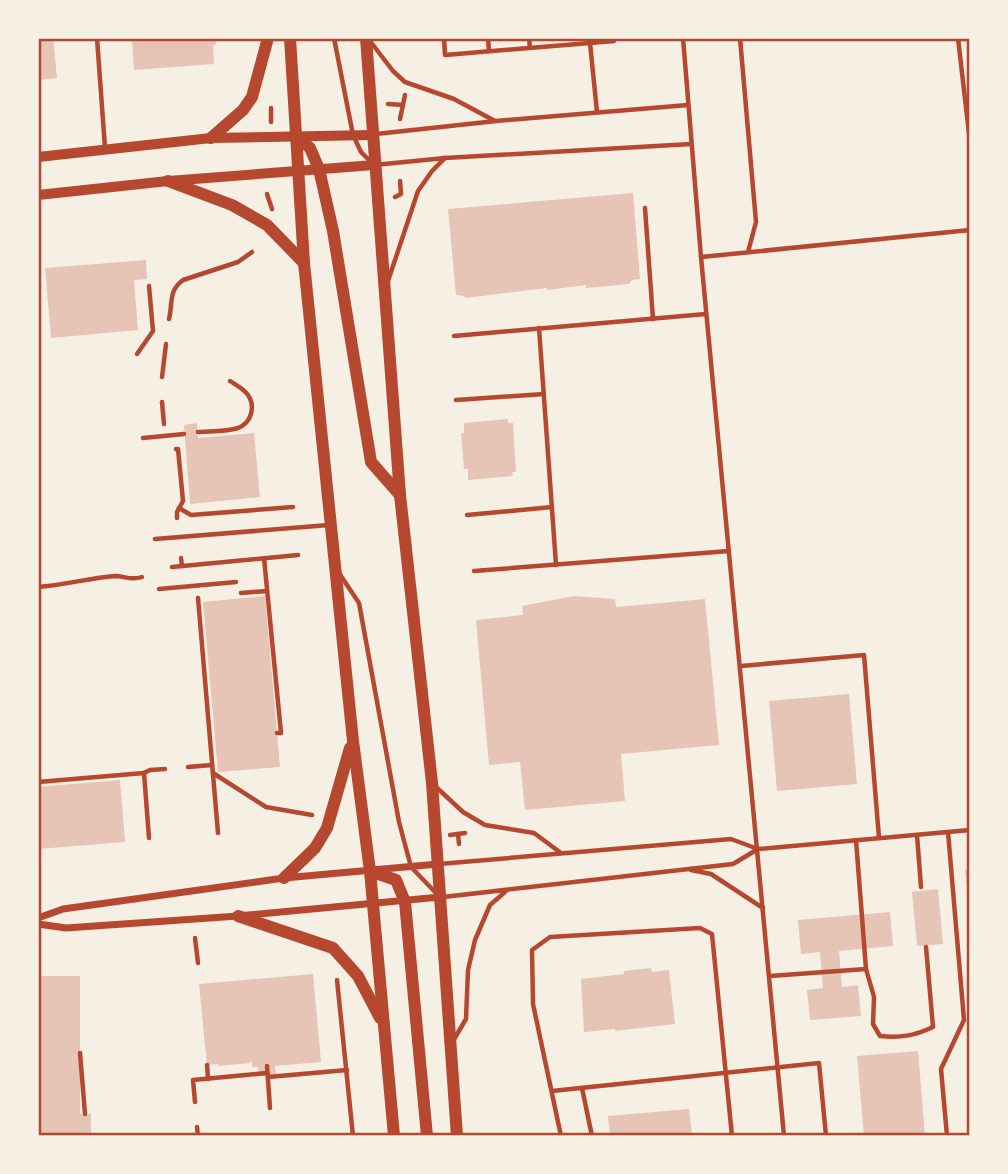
<svg xmlns="http://www.w3.org/2000/svg" width="1008" height="1174" viewBox="0 0 1008 1174" font-family="Commissioner,sans-serif">
<rect width="100%" height="100%" fill="#f6efe4"/>
<g fill="#e6c5b7">
<polygon points="38,38 53,38 57,78 38,80"/>
<polygon points="132,38 216,38 216,43 213,47 214,64 134,70"/>
<polygon points="633,193 640,279 632,280 629,284 586,288 586,285 547,290 547,288 465,298 464,296 456,295 448,209"/>
<polygon points="146,260 147,279 134,280 138,330 51,338 45,268"/>
<polygon points="508,419 508,423 513,423 516,472 512,472 513,476 468,480 468,469 464,469 461,433 464,433 464,423"/>
<polygon points="197,423 198,438 254,433 260,497 190,504 184,425"/>
<polygon points="265,596 280,767 218,772 203,602"/>
<polygon points="574,596 615,599 616,607 705,599 719,745 621,754 625,801 525,810 520,762 489,765 476,620 523,615 522,606"/>
<polygon points="849,694 857,784 777,791 769,701"/>
<polygon points="120,780 125,842 38,849 38,787"/>
<polygon points="965,870 970,870 970,898 968,898"/>
<polygon points="938,889 943,944 917,946 912,892"/>
<polygon points="890,912 893,946 839,951 842,987 858,985 861,1016 810,1020 807,990 823,988 820,952 801,954 798,920"/>
<polygon points="651,968 652,972 669,970 675,1024 615,1031 615,1029 584,1032 581,979 624,974 624,971"/>
<polygon points="313,974 321,1062 275,1066 276,1074 259,1076 258,1067 252,1067 252,1060 250,1063 218,1066 218,1064 207,1065 199,984"/>
<polygon points="38,976 80,976 80,1114 91,1114 91,1136 38,1136"/>
<polygon points="918,1051 925,1136 864,1136 857,1056"/>
<polygon points="689,1109 692,1135 610,1136 608,1116"/>
</g>
<g fill="none" stroke-linecap="round" stroke-linejoin="round">
<g stroke="#b5482f" stroke-width="4.5">
<polyline points="388,104 403,105"/>
<polyline points="400,119 405,95"/>
<polyline points="271,122 271,108"/>
<polyline points="267,194 272,209"/>
<polyline points="395,197 401,194 400,181"/>
<path d="M169,319c4,-16 -1,-28 14,-39l55,-18 14,-10"/>
<polyline points="162,377 166,344"/>
<polyline points="162,402 164,424"/>
<polyline points="176,449 178,449 183,501 177,512 177,518"/>
<polyline points="179,508 191,515 293,507"/>
<polyline points="181,558 182,566"/>
<polyline points="264,558 281,733 277,733"/>
<polyline points="172,567 298,555"/>
<path d="M38,587c27,-2 51,-9 77,-11 10,0 16,5 27,1"/>
<polyline points="241,593 267,591"/>
<polyline points="198,598 218,833"/>
<polyline points="188,767 212,765"/>
<polyline points="144,773 150,770 165,769"/>
<polyline points="213,773 266,807 312,815"/>
<polyline points="38,782 144,773 149,838"/>
<polyline points="458,834 459,844"/>
<polyline points="450,835 465,833"/>
<polyline points="195,938 198,963"/>
<polyline points="337,980 353,1136"/>
<polyline points="80,1053 85,1114"/>
<polyline points="207,1065 208,1079"/>
<polyline points="267,1066 270,1108"/>
<polyline points="268,1077 347,1070"/>
<polyline points="195,1102 193,1080 267,1073"/>
<polyline points="197,1127 198,1136"/>
</g>
<g stroke="#b5482f" stroke-width="4.5">
<polyline points="97,38 105,148"/>
<polyline points="334,38 353,135 361,152 374,165 445,158 691,144"/>
<polyline points="444,38 445,55 614,41 614,38"/>
<polyline points="488,38 489,51"/>
<polyline points="529,38 530,48"/>
<polyline points="683,38 701,257 970,230"/>
<polyline points="740,38 756,222 748,252"/>
<polyline points="958,38 970,142"/>
<polyline points="370,41 393,71 405,82 454,99 495,121"/>
<polyline points="590,43 597,112"/>
<polyline points="376,134 496,121 688,105"/>
<polyline points="645,208 653,319"/>
<polyline points="701,257 784,1136"/>
<polyline points="388,281 418,191 432,171 445,158"/>
<polyline points="539,328 556,565"/>
<polyline points="454,336 706,314"/>
<polyline points="137,354 153,331 149,286"/>
<polyline points="456,400 544,394"/>
<path d="M198,432c12,-1 28,0 40,-4 13,-5 18,-21 10,-33 -4,-6 -12,-10 -18,-14"/>
<polyline points="143,438 184,434"/>
<polyline points="467,515 552,507"/>
<polyline points="155,539 329,525"/>
<polyline points="474,571 729,551"/>
<polyline points="339,573 359,603 399,822 411,867 436,893"/>
<polyline points="159,589 236,582"/>
<polyline points="741,666 864,655 879,838"/>
<polyline points="436,787 463,812 485,825 534,833 561,853"/>
<polyline points="917,835 921,887"/>
<polyline points="439,864 731,839 758,849 970,830"/>
<polyline points="691,870 711,874 763,908"/>
<polyline points="443,897 733,864 758,849"/>
<path d="M866,969l8,28 -1,27 7,12c20,2 34,0 53,-9l-7,-80"/>
<polyline points="770,976 866,969 856,840"/>
<polyline points="453,1041 466,1019 468,970 475,940 490,905 505,892"/>
<polyline points="582,1088 592,1136"/>
<polyline points="552,1091 819,1063 826,1136"/>
<polyline points="561,1136 533,1004 532,950 550,937 700,928 712,934 732,1136"/>
<polyline points="947,1136 941,1069 964,1020 948,832"/>
</g>
<g stroke="#b5482f" stroke-width="7">
<polyline points="38,918 63,909 284,878 438,864"/>
<polyline points="38,924 66,928 238,916 440,897"/>
</g>
<g stroke="#b5482f" stroke-width="10">
<polyline points="38,157 211,138 372,135"/>
<polyline points="38,195 168,181 374,165"/>
</g>
<g stroke="#b5482f" stroke-width="12">
<polyline points="290,38 304,263 353,741 370,871 394,1136"/>
<polyline points="366,38 400,495 432,783 457,1136"/>
<polyline points="296,136 310,148 319,169 333,231 371,462 400,495"/>
<polyline points="211,138 243,110 252,97 268,38"/>
<polyline points="168,181 232,205 267,225 304,263"/>
<polyline points="370,871 396,880 405,902 427,1136"/>
<polyline points="284,878 315,848 327,828 350,748"/>
<polyline points="238,916 333,948 358,976 380,1018"/>
</g>
</g>
<rect width="1008" height="1174" fill="none" stroke="#f6efe4" stroke-width="80"/>
<rect x="40" y="40" width="928" height="1094" fill="none" stroke="#b5482f" stroke-width="2.5"/>
</svg>
